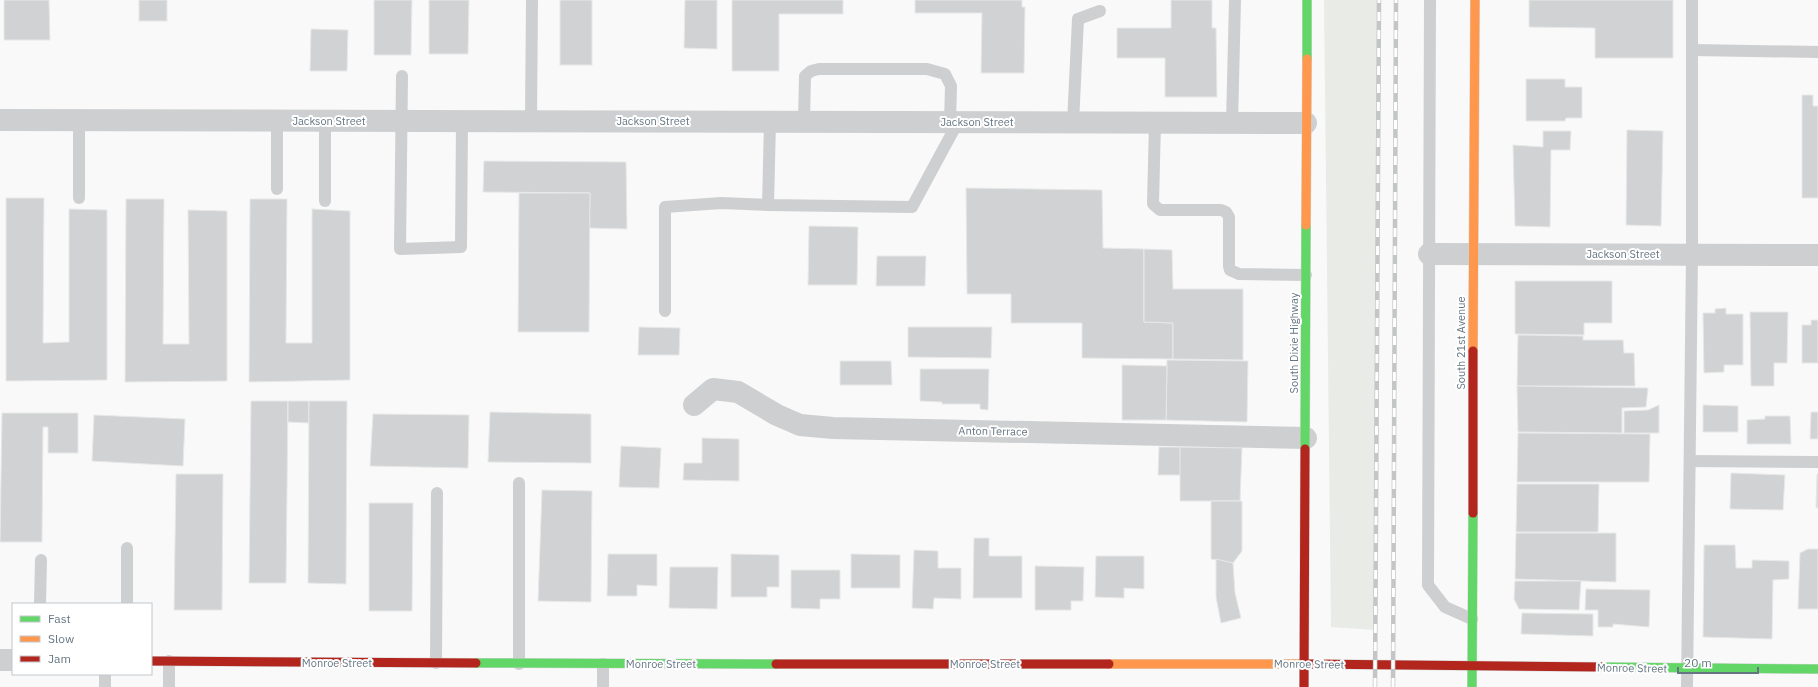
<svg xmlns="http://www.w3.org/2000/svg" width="1818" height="687" viewBox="0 0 1818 687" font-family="'IBM Plex Sans',sans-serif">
<rect width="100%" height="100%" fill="#f9f9f9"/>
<polygon fill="#e8ebe6" points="1324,0 1378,0 1375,630 1331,627"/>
<g fill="#d0d2d3" stroke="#e8e8e8">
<polygon points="4,0 49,0 50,40 4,40"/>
<rect x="139" y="0" width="28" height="21"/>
<polygon points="374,0 412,0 411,55 374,55"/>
<polygon points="429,0 469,0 468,54 429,54"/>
<rect x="560" y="0" width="32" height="65"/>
<polygon points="685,0 717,0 717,49 684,48"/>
<polygon points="732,0 843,0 843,14 779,14 779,71 732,71"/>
<polygon points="915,0 1022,0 1022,7 1025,7 1024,73 981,73 982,13 915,13"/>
<polygon points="1171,0 1212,0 1212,28 1216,28 1217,97 1165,97 1165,58 1117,58 1117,28 1171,28"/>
<polygon points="1529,0 1673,0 1673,58 1595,58 1595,28 1529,27"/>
<polygon points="311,29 348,30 347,71 310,71"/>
<polygon points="1526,79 1565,79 1565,87 1582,87 1582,118 1566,118 1565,121 1526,121"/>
<polygon points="1802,95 1813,95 1813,106 1818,106 1818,198 1802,198"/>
<polygon points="1627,130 1663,131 1661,226 1626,225"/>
<polygon points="1543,131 1571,131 1570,150 1551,150 1550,227 1515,226 1513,145 1543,147"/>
<polygon points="484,161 626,162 627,229 589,228 590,193 483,192"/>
<polygon points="966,188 1102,190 1103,248 1144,249 1144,322 1173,323 1173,359 1082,358 1082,323 1011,323 1011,294 967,294"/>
<polygon points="519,193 590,193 589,332 518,332"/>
<polygon points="6,198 44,198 43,343 69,342 69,209 107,210 107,380 6,381"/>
<polygon points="126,199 164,199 163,344 189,344 188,210 227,211 227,381 125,382"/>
<polygon points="250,199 287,199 286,343 312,343 312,209 350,211 350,380 249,382"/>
<polygon points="809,226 858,227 857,285 808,285"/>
<polygon points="1144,249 1172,250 1173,289 1243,289 1243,360 1173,359 1173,323 1144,322"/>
<polygon points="877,256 926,256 925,286 876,286"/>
<polygon points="1515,281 1612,281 1612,323 1584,323 1584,335 1515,334"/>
<polygon points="1726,308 1726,314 1743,314 1743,365 1724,365 1724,372 1704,373 1703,313 1715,313 1715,309"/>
<polygon points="1750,312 1788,312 1787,363 1774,363 1774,386 1751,386"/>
<polygon points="1811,320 1818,320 1818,363 1802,363 1802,325 1811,325"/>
<polygon points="639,327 680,328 679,355 638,355"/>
<polygon points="908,327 992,327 991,358 908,357"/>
<polygon points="1518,335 1583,336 1583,340 1623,340 1624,353 1634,353 1635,386 1517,386"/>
<polygon points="1167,360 1248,361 1247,422 1166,420"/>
<polygon points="840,361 891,361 892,385 840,385"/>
<polygon points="1122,365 1167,366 1166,420 1122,420"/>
<polygon points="920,369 989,369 988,410 980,409 980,404 942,404 942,402 920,401"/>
<polygon points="1517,386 1648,388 1646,407 1622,408 1622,433 1518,432"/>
<polygon points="251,401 288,401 286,583 249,583"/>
<polygon points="288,401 309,401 309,423 288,422"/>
<polygon points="309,401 347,401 346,584 308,583"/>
<polygon points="1659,405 1659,433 1624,433 1624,411 1648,410"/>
<polygon points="1703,405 1738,406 1738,432 1703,432"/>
<polygon points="490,412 591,414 591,463 488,462"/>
<polygon points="1811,412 1818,412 1818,439 1810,439"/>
<polygon points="2,413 78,413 78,453 48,453 48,427 43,427 42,542 0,542"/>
<polygon points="373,414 469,415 468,468 370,466"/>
<polygon points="94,415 185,419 183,466 92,461"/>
<polygon points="1765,416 1790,416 1791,444 1747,444 1747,420 1765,419"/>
<polygon points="1518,433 1650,434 1649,482 1517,482"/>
<polygon points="702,438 739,439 739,481 683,480 684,463 702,463"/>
<polygon points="621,446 661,448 659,488 619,487"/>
<polygon points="1159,447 1180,447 1181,475 1158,475"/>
<polygon points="1180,447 1242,448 1240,501 1180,501"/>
<polygon points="1731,473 1785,475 1783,510 1730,509"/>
<polygon points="176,474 223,474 222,610 174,610"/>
<polygon points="1817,474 1818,474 1818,508 1816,508"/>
<polygon points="1517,484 1599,484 1598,532 1516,532"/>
<polygon points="542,490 592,491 591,602 538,601"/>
<polygon points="1211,501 1242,501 1242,551 1233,563 1211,559"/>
<polygon points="369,503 413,503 412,611 369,611"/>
<polygon points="1516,533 1616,533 1616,582 1515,579"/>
<polygon points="974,538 989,538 989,556 1022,556 1022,598 973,598"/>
<polygon points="1704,545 1735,545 1736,568 1752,568 1752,560 1789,561 1789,579 1773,580 1772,639 1703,637"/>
<polygon points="1808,549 1818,549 1818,609 1798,609 1800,553"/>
<polygon points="914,550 938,551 938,568 961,568 961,599 934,598 933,609 912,608"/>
<polygon points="608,554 657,554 657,586 637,585 637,596 607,596"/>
<polygon points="731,554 779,555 779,587 767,587 767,597 731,597"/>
<polygon points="851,554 900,555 900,588 851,588"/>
<polygon points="1096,556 1144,556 1144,589 1124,588 1124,598 1095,597"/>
<polygon points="1216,559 1233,563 1235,593 1241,618 1221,623 1216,597"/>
<polygon points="1035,566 1084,567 1083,601 1071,601 1071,610 1035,610"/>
<polygon points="670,567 718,567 717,609 669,608"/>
<polygon points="791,570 840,570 840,599 820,599 820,609 791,608"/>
<polygon points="1515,581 1581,581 1579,610 1519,609 1514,599"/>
<polygon points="1586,589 1650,590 1649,627 1613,624 1613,627 1598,627 1598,610 1585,610"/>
<polygon points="1522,613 1593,614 1593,636 1521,634"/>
</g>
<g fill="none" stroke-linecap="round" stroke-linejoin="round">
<g stroke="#d5d6d7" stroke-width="10">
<g id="fast">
<polyline points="1307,59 1307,0"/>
<polyline points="1305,449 1306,225"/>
<polyline points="476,663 776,664"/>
<polyline points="1602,667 1818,669"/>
<polyline points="1472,687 1473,513"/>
</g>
</g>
<g stroke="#d5d6d7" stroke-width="10">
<g id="slow">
<polyline points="1306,225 1307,59"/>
<polyline points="1473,351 1475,0"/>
<polyline points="1109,664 1307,664"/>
</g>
</g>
<g stroke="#d5d6d7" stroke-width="10">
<g id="jam">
<polyline points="1473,513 1473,351"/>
<polyline points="151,661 476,663"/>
<polyline points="776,664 1109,664"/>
<polyline points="1307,664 1602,667"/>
<polyline points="1304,687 1305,449"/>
</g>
</g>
<g stroke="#cecfd0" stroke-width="12">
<polyline points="1430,0 1428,585 1445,607 1472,619"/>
<polyline points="1693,50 1818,52"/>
<polyline points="402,76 400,249 461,247 462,121"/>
<polyline points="79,120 79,198"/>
<polyline points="277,121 277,189"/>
<polyline points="531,121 532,0"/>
<polyline points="770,122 768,205 912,207 958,122"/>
<polyline points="804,122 805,76 811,71 819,69 927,69 945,74 951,86 950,122"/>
<polyline points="1155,122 1153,204 1160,210 1221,210 1226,212 1229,217 1229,266 1230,270 1239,274 1306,275"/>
<polyline points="1073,123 1078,19 1100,11"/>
<polyline points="1232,123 1235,0"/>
<polyline points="325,201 325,121"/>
<polyline points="665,311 665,207 721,203 768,205"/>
<polyline points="1690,461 1818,462"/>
<polyline points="127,548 127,604"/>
<polyline points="40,604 41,560"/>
<polyline points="436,663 437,493"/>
<polyline points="519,664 519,483"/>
<polyline points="105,674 105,687"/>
<polyline points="169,687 169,661"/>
<polyline points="603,687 603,664"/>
<polyline points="1687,687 1692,254 1692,0"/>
</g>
<g stroke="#cecfd0" stroke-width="22">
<polyline points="0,120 1306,123"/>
<polyline points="1429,254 1818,255"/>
<polyline points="694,405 713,389 738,392 777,415 800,425 833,428 1306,438"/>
<polyline points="0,660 13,660"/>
</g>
<use href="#fast" stroke="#63d668" stroke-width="9"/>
<use href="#slow" stroke="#ff974d" stroke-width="9"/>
<use href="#jam" stroke="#b3261e" stroke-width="9"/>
<g stroke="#c3c5c6" stroke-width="4.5">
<g id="rail">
<polyline points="1375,687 1379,0"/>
<polyline points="1393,687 1396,0"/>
</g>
</g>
<use href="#rail" stroke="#fff" stroke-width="3" stroke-dasharray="9" stroke-linecap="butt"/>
</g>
<g text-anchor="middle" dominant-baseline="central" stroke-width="4" stroke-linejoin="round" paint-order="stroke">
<g font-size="11" fill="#657683" stroke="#fff">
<text x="329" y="121">Jackson Street</text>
<text x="653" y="121">Jackson Street</text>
<text x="977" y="122">Jackson Street</text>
<text x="1623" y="254">Jackson Street</text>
<text transform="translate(1294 343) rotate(-90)">South Dixie Highway</text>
<text transform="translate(1461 343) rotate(-90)">South 21st Avenue</text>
<text transform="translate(993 431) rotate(1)">Anton Terrace</text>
<text x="337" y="663">Monroe Street</text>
<text x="661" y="664">Monroe Street</text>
<text x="985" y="664">Monroe Street</text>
<text transform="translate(1309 664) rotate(1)">Monroe Street</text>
<text transform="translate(1632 668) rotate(1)">Monroe Street</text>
</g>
</g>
<rect x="12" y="603" width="140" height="72" fill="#ffffff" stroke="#c1c8cd"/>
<rect x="20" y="616" width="20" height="6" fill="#63d668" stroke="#c1c8cd"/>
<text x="48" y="623" font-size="12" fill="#657683">Fast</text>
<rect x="20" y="636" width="20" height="6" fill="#ff974d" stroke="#c1c8cd"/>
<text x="48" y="643" font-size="12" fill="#657683">Slow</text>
<rect x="20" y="656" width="20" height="6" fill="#b3261e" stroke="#c1c8cd"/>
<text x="48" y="663" font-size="12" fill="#657683">Jam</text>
<path d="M1678 667v6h80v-6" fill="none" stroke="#657683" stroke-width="2"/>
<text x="1684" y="667" font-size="12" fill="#657683" stroke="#ffffff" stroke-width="3" paint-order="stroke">20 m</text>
</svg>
